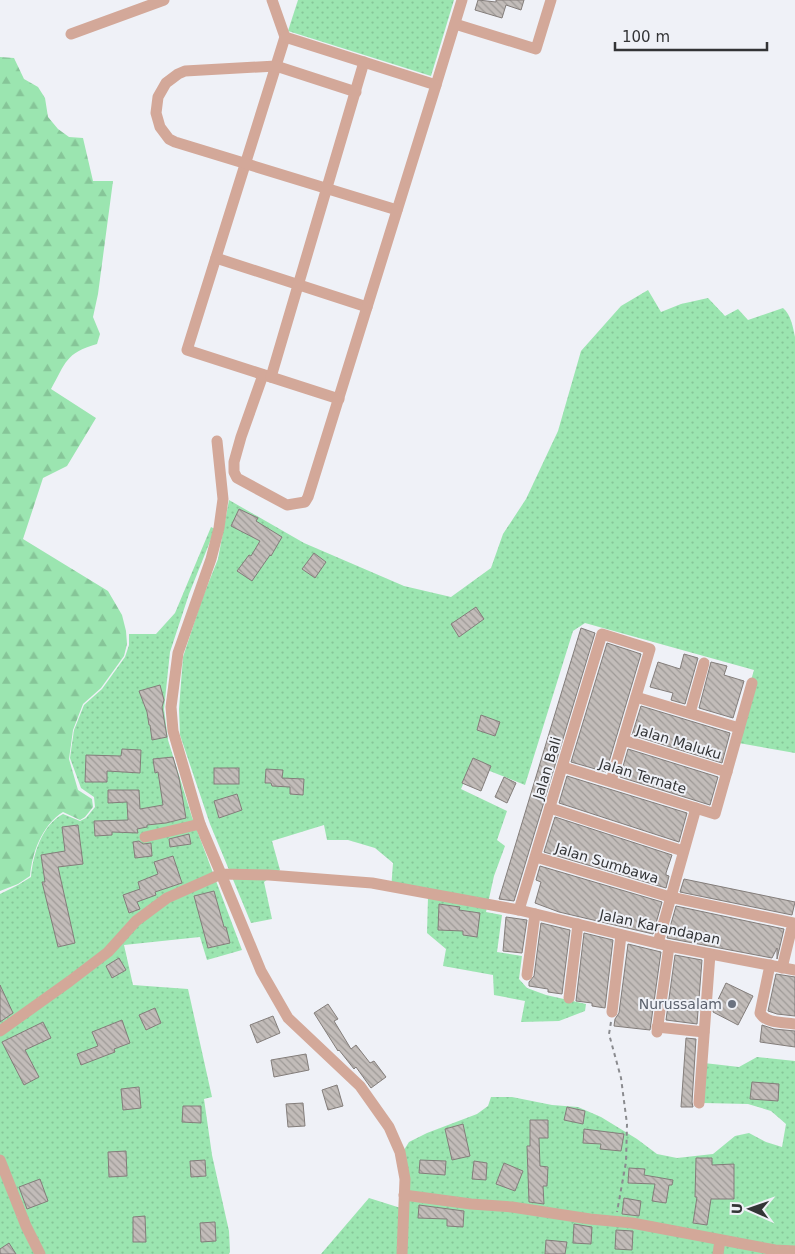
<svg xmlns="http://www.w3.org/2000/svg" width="795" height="1254" viewBox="0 0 795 1254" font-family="'DejaVu Sans',sans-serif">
<defs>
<pattern id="grass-dots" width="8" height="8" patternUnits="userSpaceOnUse" patternTransform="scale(1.25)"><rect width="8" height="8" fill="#9be5b0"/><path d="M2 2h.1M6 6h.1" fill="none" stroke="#86c598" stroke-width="1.8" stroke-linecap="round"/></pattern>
<pattern id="forest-firs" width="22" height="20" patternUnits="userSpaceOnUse" patternTransform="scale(1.25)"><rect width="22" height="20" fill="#9be5b0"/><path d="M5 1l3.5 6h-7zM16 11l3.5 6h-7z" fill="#86c598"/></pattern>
<pattern id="building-back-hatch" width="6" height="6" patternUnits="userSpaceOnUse" patternTransform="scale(1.25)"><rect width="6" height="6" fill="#c2bcb9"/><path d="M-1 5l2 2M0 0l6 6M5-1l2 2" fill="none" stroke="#9e9a97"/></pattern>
</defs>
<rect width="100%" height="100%" fill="#eff1f7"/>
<g fill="url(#grass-dots)">
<polygon points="298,0 454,0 431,76 288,31"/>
<path d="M648,290l13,22 20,-8 27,-6 17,18 13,-7 10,11 35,-12c8,7 10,19 12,29v416l-62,-11 21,-72 -169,-47 -12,8 -48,154 -53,-21 -11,25 46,22 -10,29 8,6 -11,30 -8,36 16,3 -5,37 25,4 -3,23 8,9 19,7 40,9 -1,7 -26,10 -38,1 4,-21 -31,-6 -1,-20 -50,-9 3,-17 -19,-16 1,-36 -37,-7 2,-27 -18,-15 -27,-8h-21l-3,-15 -52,16 8,29 -16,12 8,37 -21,4 -41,-99 -30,-89 -1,-26 4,-52 19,-58 16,-40 11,-59 75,43 100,43 47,11 40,-29 12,-34 23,-35 32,-68 23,-80 40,-45z"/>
<path d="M211,527l4,2 -26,65 -19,58 -6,57 4,31 24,77 50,133 -35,10 -7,-23 -76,8 9,40 55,4 24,108 -8,2 8,56 17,76 1,21 -1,2h-229v-360l18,-9 13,-8c2,-23 11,-52 32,-63l17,7 6,-3 9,-11 -1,-10 -13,-9 -11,-30 4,-28 10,-25 18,-16 23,-32 4,-12v-11h27l19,-21z"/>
<polygon points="757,1057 795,1061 795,1254 321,1254 369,1198 407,1210 404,1150 409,1142 427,1133 477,1114 488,1106 491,1097 512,1097 552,1105 578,1107 601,1117 637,1139 657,1154 677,1158 713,1154 735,1136 749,1133 766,1142 782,1147 786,1124 771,1111 748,1104 703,1103 704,1063 739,1067"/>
</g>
<path fill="url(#forest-firs)" d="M0,57l14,1 10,21 14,8 7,11 3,19 10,12 11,8 14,1 10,43h20l-15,113 -5,23 7,17 -3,10c-32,9 -31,19 -46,45l45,29 -29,48 -24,12 -20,61 85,52 14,24 4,16 1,13 -3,12 -23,32 -18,16 -10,26 -4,29 9,31 14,9 1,8 -8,10 -5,3 -17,-8c-21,13 -31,41 -33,64l-12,8 -18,7z"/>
<g fill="url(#building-back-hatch)" stroke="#837d7a">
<polygon points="478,0 496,2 496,0 524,0 521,10 506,5 502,18 475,10"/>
<polygon points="239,509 258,518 256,521 282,537 271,556 270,555 252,581 237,571 249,555 251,556 260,541 231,526"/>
<polygon points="314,553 326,562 315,578 302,569"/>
<polygon points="476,607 484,619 459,637 451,624"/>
<polygon points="581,628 595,633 514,901 499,899"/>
<polygon points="607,643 641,654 606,772 571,762"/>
<polygon points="684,654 698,658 685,704 671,700 673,693 650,687 658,662 680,669"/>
<polygon points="711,662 727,666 724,675 744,681 733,718 699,708"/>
<polygon points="160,685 164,700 162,707 167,737 152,740 150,725 149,725 147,712 139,691"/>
<polygon points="641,706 730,733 722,763 632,735"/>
<polygon points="481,715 500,722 495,736 477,730"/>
<polygon points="122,749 141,750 140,773 107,771 107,782 85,782 86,755 121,756"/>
<polygon points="628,749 718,777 710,805 620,777"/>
<polygon points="173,757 179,778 186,818 166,823 147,825 147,827 137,829 138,833 112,832 112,835 95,836 94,821 128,820 127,802 108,803 108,790 139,790 140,809 163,805 158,772 155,773 153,759"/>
<polygon points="473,758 491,766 481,791 462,783"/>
<rect x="214" y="768" width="25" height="16"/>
<polygon points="266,769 283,770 282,778 304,779 303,795 290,794 290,787 272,786 271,783 265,783"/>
<polygon points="567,776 687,813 679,842 559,803"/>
<polygon points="504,777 516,783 507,803 495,797"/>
<polygon points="237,794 242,810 219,818 214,801"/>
<polygon points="555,817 672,855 666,873 666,875 669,876 666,888 544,852"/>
<polygon points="78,825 83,864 58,867 75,943 58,947 42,882 45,882 41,855 65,851 62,827"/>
<polygon points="189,834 191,844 170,847 169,839"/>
<polygon points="139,841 143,844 151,843 152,856 135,858 133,842"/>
<polygon points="173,856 182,883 155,892 156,895 137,902 140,909 129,913 123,895 140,889 138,882 158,874 154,862"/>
<polygon points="540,866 662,902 653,934 559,912 535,903 541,882 536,880"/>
<polygon points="684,879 795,902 792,915 680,892"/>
<polygon points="214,891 224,927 226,927 230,943 208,948 194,896"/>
<polygon points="439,904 460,907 459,910 480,913 477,937 463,935 463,931 438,930"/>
<polygon points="676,906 784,929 777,959 777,948 772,958 667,938"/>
<polygon points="506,917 527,920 522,953 503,951"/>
<polygon points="541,923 570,930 562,994 548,992 548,989 529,986 529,982 534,976"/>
<polygon points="584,933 613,940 605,1008 592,1006 592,1003 576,1001"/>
<polygon points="628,944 661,952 650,1030 614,1026 615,1019 619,1013"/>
<polygon points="675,955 702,960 697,1024 666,1020"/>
<polygon points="119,958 126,970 112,978 106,966"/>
<polygon points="776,974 795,977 795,1016 777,1014 768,1011"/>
<polygon points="726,983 753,996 738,1025 713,1012 714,1008"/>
<polygon points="0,985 13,1013 0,1022"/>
<polygon points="328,1004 338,1019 334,1021 351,1049 356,1045 370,1063 374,1061 386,1077 371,1088 356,1067 354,1069 339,1050 338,1051 314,1013"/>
<polygon points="155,1008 161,1023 146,1030 139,1015"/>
<polygon points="273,1016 280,1033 257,1043 250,1025"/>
<polygon points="122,1020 130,1043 114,1049 115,1052 81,1065 77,1054 98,1046 92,1032"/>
<polygon points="43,1022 51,1038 25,1050 39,1077 24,1085 2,1042"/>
<polygon points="762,1025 774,1029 795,1031 795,1047 760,1042"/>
<polygon points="686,1038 696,1039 692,1102 693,1107 681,1107"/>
<polygon points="306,1054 309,1070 274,1077 271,1060"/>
<polygon points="752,1082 779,1084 778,1101 750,1099"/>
<polygon points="337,1085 343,1106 328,1110 322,1090"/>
<polygon points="139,1087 141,1108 123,1110 121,1089"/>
<polygon points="303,1103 305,1126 288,1127 286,1104"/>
<polygon points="183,1106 201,1106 201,1123 182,1122"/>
<polygon points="567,1107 585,1111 583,1124 564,1120"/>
<polygon points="530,1120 548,1120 548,1138 539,1138 540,1166 548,1167 547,1186 543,1186 544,1204 529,1202 527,1146 530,1146"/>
<polygon points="463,1124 470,1156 452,1160 445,1129"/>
<polygon points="584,1129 624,1134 621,1151 600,1149 601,1144 583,1143"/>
<polygon points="126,1151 127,1176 109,1177 108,1152"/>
<polygon points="696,1158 712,1158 712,1165 734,1164 734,1199 711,1199 707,1225 693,1223 697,1197 695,1197"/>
<polygon points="205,1160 206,1176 191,1177 190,1161"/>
<polygon points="420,1160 446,1161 445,1175 419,1173"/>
<polygon points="474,1161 487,1163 486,1180 472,1179"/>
<polygon points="504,1163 523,1171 515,1191 496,1184"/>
<polygon points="629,1168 645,1169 644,1175 673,1180 672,1185 669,1185 666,1203 652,1201 655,1184 628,1183"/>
<polygon points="40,1179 48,1201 27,1209 19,1187"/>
<polygon points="624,1198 641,1201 639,1216 622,1214"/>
<polygon points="419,1205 464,1211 463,1227 447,1226 447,1219 418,1218"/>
<polygon points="145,1216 146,1242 133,1242 133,1217"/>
<polygon points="215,1222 216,1241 201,1242 200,1223"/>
<polygon points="574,1224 592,1227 591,1244 573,1243"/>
<polygon points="616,1230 633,1231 632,1250 615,1249"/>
<polygon points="546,1240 567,1242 565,1254 545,1254"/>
<polygon points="9,1243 16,1254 0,1254 0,1249"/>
</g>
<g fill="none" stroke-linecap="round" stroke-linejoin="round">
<polyline stroke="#8a8b8f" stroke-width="2" stroke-dasharray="4 4" stroke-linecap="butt" points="611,1022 609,1034 621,1078 627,1124 626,1162 617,1212"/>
<g stroke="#d3a899" stroke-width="11">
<polyline points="272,0 285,37 187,350 339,399"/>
<polyline points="455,24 536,49 551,0"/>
<polyline points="71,34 164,0"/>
<polyline points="436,85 462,0"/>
<polyline points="356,92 276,66 185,71 178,74 166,83 158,97 156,113 160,127 169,139 175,142 397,210"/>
<polyline points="216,258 367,307"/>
<polyline points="263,375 241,437 234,462 234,472 237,478 287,505 305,502 308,497 436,85 285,37"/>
<polyline points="271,377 364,62"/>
<polyline points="217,441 223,499 219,528 211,559 178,653 171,707 173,731 200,824 221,874 269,875 372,883 519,910 669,946 795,970"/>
<polyline points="636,697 739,728"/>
<polyline points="690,713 704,663"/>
<polyline points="623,740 727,772"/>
<polyline points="563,767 715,814 752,683"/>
<polyline points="550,808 683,851"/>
<polyline points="145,837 200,824"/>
<polyline points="536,857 670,897 793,923 782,968"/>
<polyline points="519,910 602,634 650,649 611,781"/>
<polyline points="658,943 696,808"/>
<path d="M770,965l-10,48c6,11 24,9 35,11"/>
<polyline points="527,975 535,914"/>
<polyline points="569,998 578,924"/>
<polyline points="612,1012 621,935"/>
<polyline points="657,1027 704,1032"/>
<polyline points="0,1031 70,981 108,952 136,921 167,898 221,874 261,971 288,1018 360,1086 389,1127 400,1152 405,1179 402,1254"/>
<polyline points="657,1032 669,946"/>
<polyline points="699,1103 710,954"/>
<polyline points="0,1160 26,1226 40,1254"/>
<polyline points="404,1195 471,1204 512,1207 590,1219 632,1223 775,1250 795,1251"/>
<polyline points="718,1254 720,1240"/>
</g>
</g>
<circle fill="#6b7280" stroke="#eff1f7" stroke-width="2" cx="732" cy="1004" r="5"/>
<g text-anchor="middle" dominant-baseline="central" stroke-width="4" stroke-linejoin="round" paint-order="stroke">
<g font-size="14" fill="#333436" stroke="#eff1f7">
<text transform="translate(679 742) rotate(17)">Jalan Maluku</text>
<text transform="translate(547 768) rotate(-73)">Jalan Bali</text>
<text transform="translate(643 776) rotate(17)">Jalan Ternate</text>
<text transform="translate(607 863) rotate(17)">Jalan Sumbawa</text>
<text transform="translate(660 927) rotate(12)">Jalan Karandapan</text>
</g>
<g font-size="14" fill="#5b616d" stroke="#eff1f7" text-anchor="end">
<text x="722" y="1004">Nurussalam</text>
</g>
</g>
<g transform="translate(750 1209) rotate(272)" stroke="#eff1f7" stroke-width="4" paint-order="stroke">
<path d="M0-4L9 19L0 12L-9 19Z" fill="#333436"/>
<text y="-8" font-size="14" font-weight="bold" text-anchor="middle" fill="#333436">U</text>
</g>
<path d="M615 42v8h152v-8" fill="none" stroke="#333436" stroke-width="2.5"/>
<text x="622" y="42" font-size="15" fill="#333436" stroke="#eff1f7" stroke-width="4" paint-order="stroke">100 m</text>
</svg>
